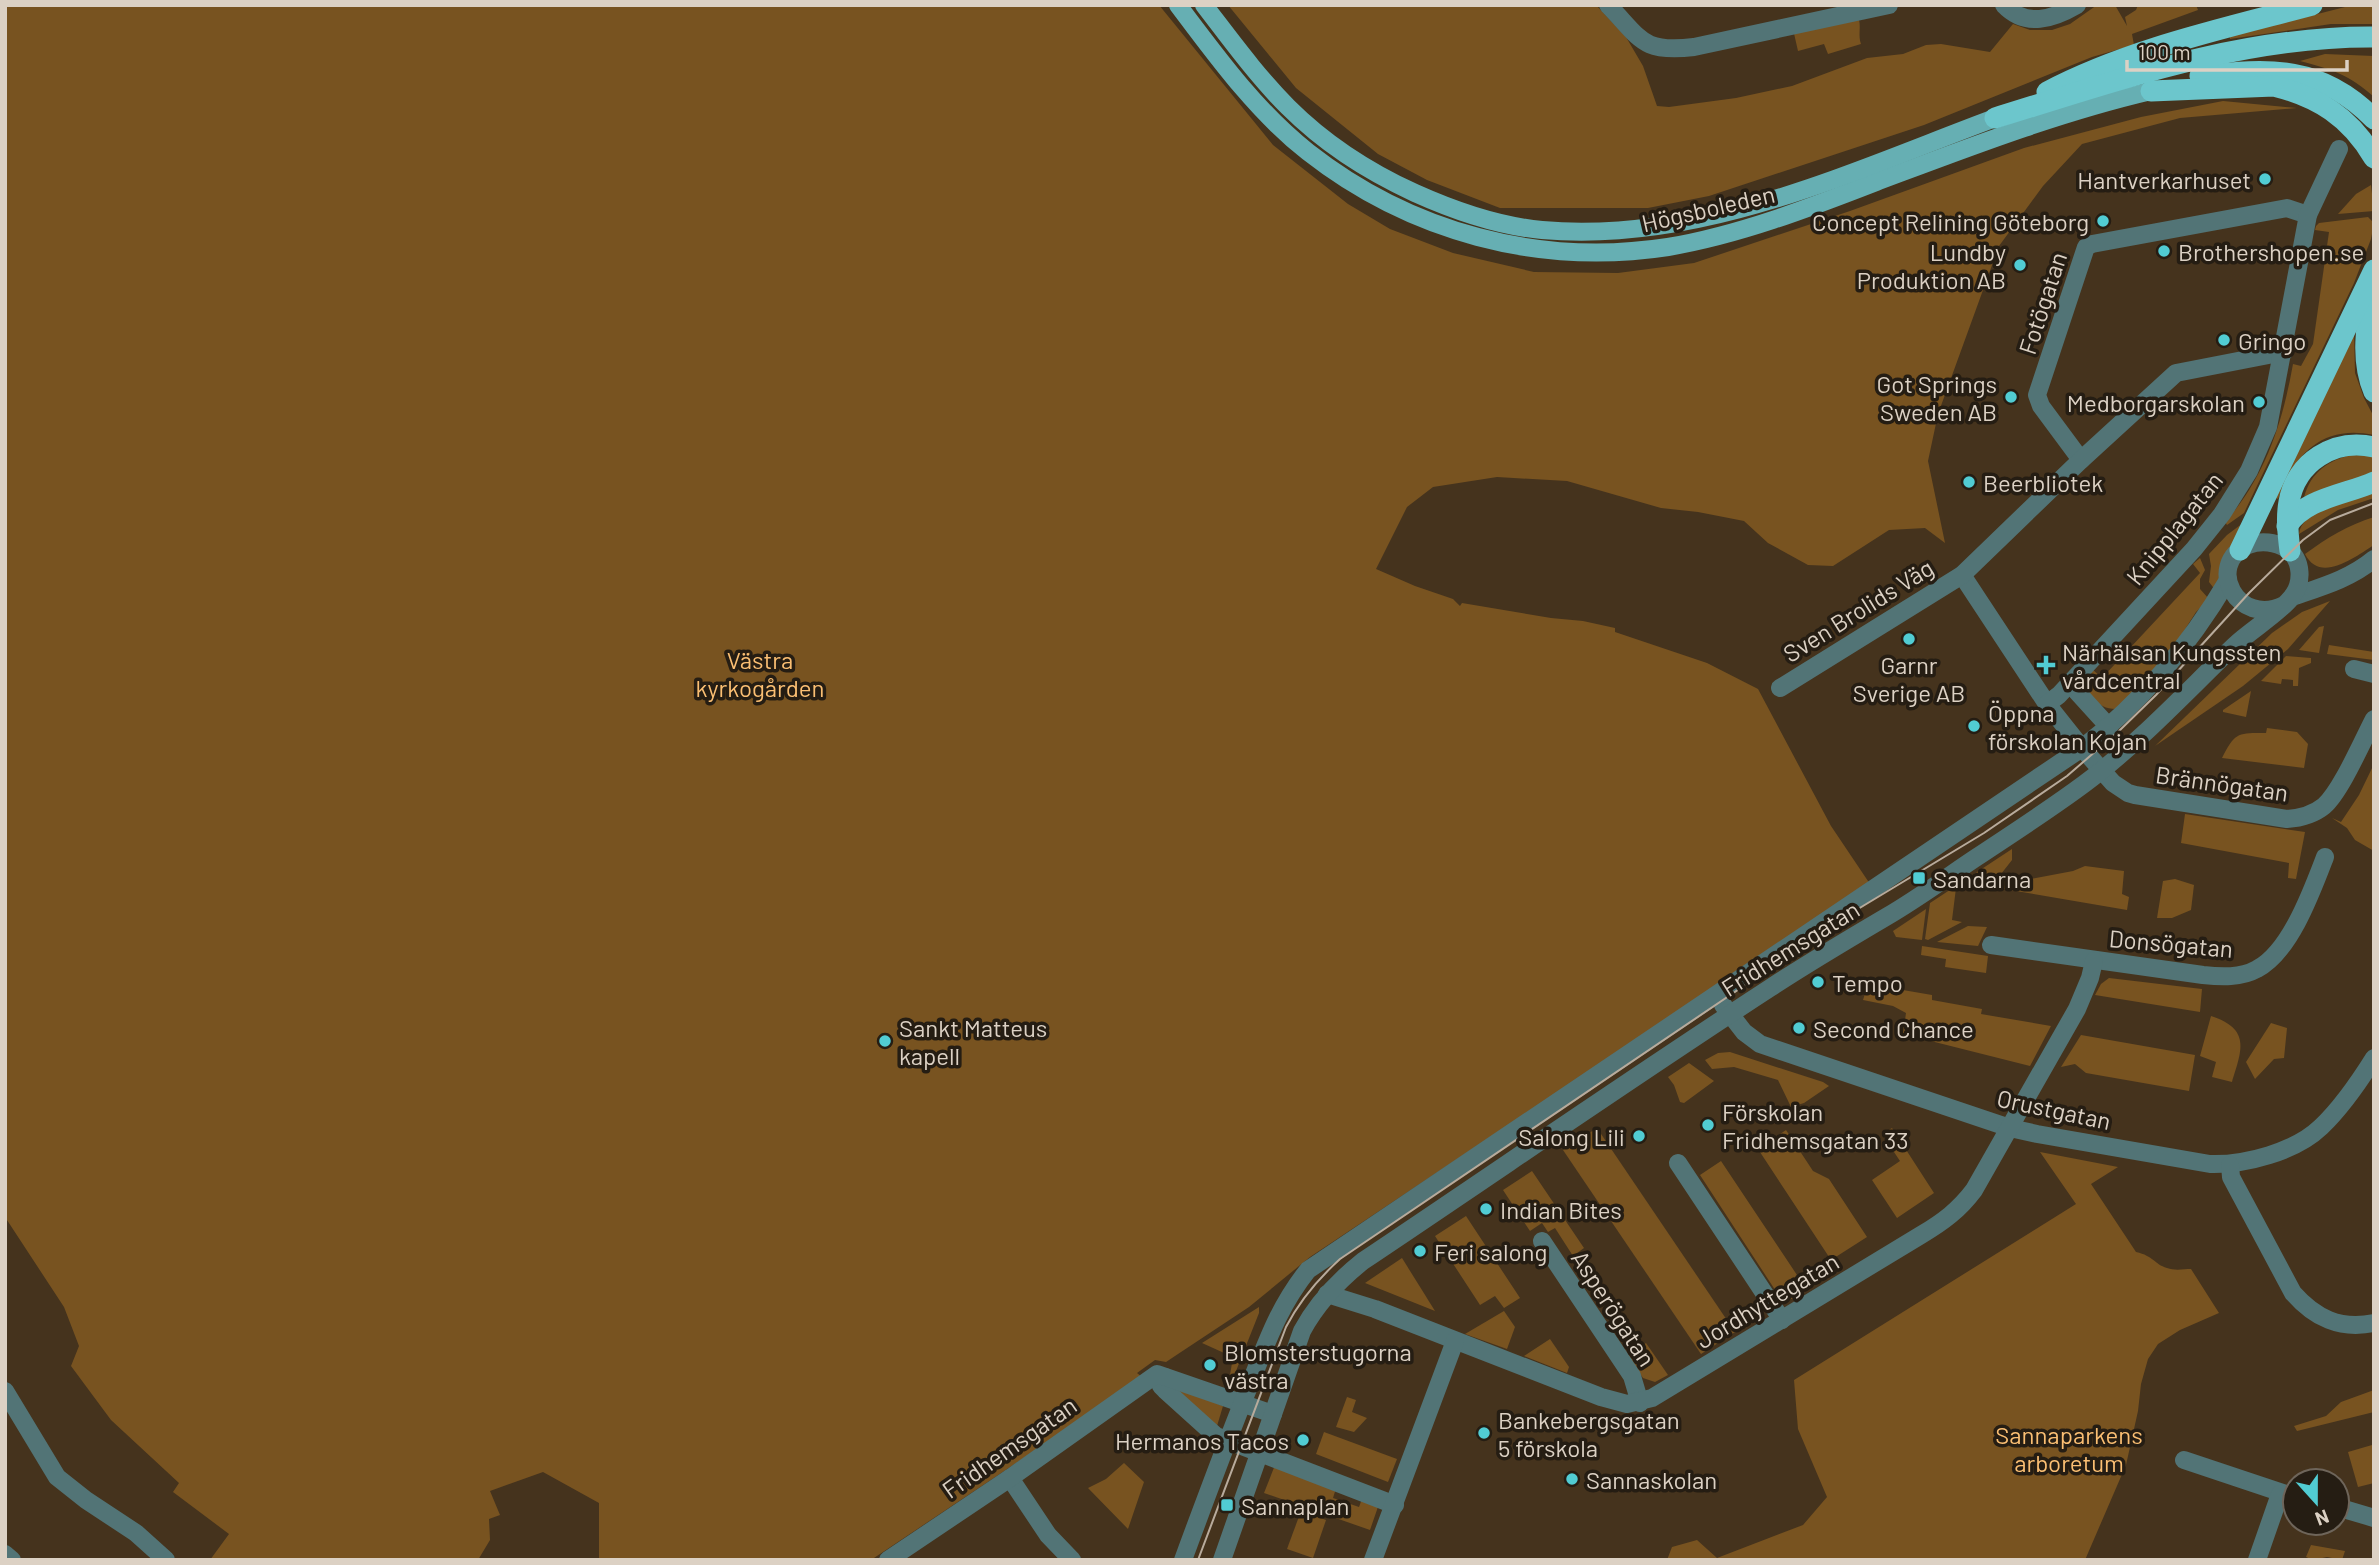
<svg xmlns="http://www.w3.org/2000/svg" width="2379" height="1565" viewBox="0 0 2379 1565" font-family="Barlow,sans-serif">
<rect width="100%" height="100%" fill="#45331d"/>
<g fill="#785320">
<polygon points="5,5 1159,5 1273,145 1348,204 1390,229 1453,253 1534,272 1618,273 1694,263 1850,211 2024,148 2141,117 2223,101 2297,108 2180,118 2082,144 2043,186 1999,246 1938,414 1928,461 1945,543 1925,528 1889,530 1833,566 1808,565 1768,543 1744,521 1698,512 1661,508 1567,481 1497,477 1433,487 1407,507 1376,569 1415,586 1453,599 1460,606 1462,603 1551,618 1583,621 1615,628 1615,632 1707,663 1758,689 1831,826 1870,884 1310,1257 1249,1307 1175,1356 1166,1362 1155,1360 1137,1373 1143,1378 871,1560 599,1560 599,1503 543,1472 490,1491 500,1515 489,1519 490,1540 478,1560 210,1560 229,1534 173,1492 179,1483 111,1420 71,1366 79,1346 64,1307 5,1217"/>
<polygon points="1228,5 1596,5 1626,37 1643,66 1657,106 1669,107 1736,98 1792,86 1867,58 1903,54 1926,45 1941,44 1990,52 2013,24 2030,30 2052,30 2070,24 2097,5 2115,5 2127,26 2125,17 2136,10 2138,5 2196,5 2198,10 2132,34 2134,45 2092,57 1924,125 1709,196 1648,208 1500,208 1427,180 1378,154 1296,88"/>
<polygon points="2353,5 2374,5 2374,24 2331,24 2230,39 2230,36"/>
<path d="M1859,20c2,7 -1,16 2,24l-33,10 -4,-10 -26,7 -5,-22z"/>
<path d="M2325,54l49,2v41c-24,-22 -43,-28 -74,-36z"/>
<polygon points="2371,185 2374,211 2338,214 2356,194"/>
<path d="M2368,217l6,6 -3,16 -17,44 -110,230 -17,12 -2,-3c40,-44 58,-101 68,-158l8,2 12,-22 16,-112 -14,-2 1,-4 3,-3z"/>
<path d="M2354,330l1,43 9,25 10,19v18c-52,-11 -79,19 -96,64l-6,-3z"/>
<path d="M2350,455l24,1v22l-71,24c5,-27 22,-40 47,-47z"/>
<path d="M2374,492v6l-36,12 -39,24c2,-25 54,-35 75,-42z"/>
<path d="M2374,517v28c-19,12 -54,39 -69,9 22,-16 43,-29 69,-37z"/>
<polygon points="2243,523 2222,565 2216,591 2209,582 2211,566 2209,554 2227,535"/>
<path d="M2200,558l5,12 -5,9v10l9,10 -13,13 -30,47 -50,50c-20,0 -28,-16 -35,-32l11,-8 10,9 98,-105 -7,-9z"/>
<polygon points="2330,601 2288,649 2243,686 2155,746 2272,633 2302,612"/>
<polygon points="2324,626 2319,653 2299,650 2319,627"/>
<polygon points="2329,645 2374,652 2374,660 2327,654"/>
<polygon points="2286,656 2311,658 2311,663 2299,668 2298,686 2293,686 2293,680 2282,679 2281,684 2261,681"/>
<polygon points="2251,691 2246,717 2223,712 2223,710"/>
<path d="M2267,728l30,4 11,12 -4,24 -82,-10c13,-26 16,-25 44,-25z"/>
<polygon points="2374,764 2374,851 2355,840 2347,828 2332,818 2341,822 2359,795"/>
<polygon points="2185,814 2305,832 2296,879 2288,878 2289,863 2181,843"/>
<polygon points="2012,849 2012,860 1990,888 1956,888 1952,920 1962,922 1928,940 1925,939 1930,903"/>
<polygon points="2085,866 2124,871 2122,894 2129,897 2127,910 2004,889 2005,884 2073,871"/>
<polygon points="2175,879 2194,885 2191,910 2172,918 2157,918 2163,881"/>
<polygon points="1926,909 1922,940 1896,937 1893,931"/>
<polygon points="1968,926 1987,927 1978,946 1937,942"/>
<polygon points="1922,946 1988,956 1986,973 1945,967 1946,959 1921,955"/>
<polygon points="2109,978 2202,989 2200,1012 2095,995 2101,984"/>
<polygon points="1868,984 1932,995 1932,1000 1982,1009 1981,1014 2051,1026 2030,1066 1903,1034 1906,1013 1893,1006 1863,1000"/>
<path d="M2211,1016c40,13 31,34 21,66l-20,-5 4,-15 -16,-6z"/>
<polygon points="2271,1023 2287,1028 2284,1058 2274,1059 2255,1079 2246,1062"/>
<polygon points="2081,1035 2195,1055 2189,1091 2086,1073 2075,1064 2061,1067"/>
<polygon points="1730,1052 1823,1082 1829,1086 1804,1103 1791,1107 1778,1080 1734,1067 1712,1069 1705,1060 1718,1053"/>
<polygon points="1689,1063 1714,1081 1684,1103 1680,1102 1674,1085 1668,1077"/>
<polygon points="1597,1128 1735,1332 1701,1354 1563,1150"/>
<polygon points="1892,1128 1934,1193 1897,1218 1872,1180 1900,1161 1882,1134"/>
<polygon points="1786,1130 1813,1171 1829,1179 1867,1237 1831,1260 1758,1149"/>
<path d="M2040,1152l78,15 -27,17 45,68c18,4 18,12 31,16 8,3 17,1 24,1l28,44 -39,17 -22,14 -10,15 -7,25 -3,27 -12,54 -41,95h-418l5,-13 25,-7 20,18 86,-33 24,-28 -29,-68 -4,-49 282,-176z"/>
<polygon points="1721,1161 1801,1281 1793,1286 1798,1296 1789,1300 1781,1299 1700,1175"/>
<polygon points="1532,1171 1584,1248 1573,1256 1555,1228 1548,1232 1542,1223 1530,1231 1503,1190"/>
<polygon points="1466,1216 1520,1298 1504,1308 1495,1296 1480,1305 1435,1236"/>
<polygon points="1402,1258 1435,1311 1365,1283"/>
<polygon points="1259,1307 1259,1313 1234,1376 1230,1375 1233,1357 1202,1343"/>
<polygon points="1504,1311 1515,1327 1507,1349 1465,1334"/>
<polygon points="1550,1339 1569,1367 1567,1373 1524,1356"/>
<polygon points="1646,1343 1668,1375 1655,1382 1643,1378 1628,1356"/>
<polygon points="1176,1387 1223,1406 1217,1426 1173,1388"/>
<polygon points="2374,1390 2374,1412 2297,1431 2294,1426 2326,1416 2341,1402"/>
<polygon points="1347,1397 1356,1400 1352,1412 1367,1418 1354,1432 1336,1427"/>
<polygon points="1324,1432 1397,1459 1388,1482 1316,1454"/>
<polygon points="2372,1445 2374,1483 2358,1487 2348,1452"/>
<polygon points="1124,1463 1144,1482 1128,1529 1088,1488 1106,1479"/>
<polygon points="1275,1465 1337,1485 1333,1498 1359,1507 1363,1496 1379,1504 1370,1530 1264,1493"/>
<polygon points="1301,1511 1326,1520 1313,1558 1287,1549"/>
<polygon points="2311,1545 2345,1551 2342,1560 2327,1557 2313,1560 2306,1557"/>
</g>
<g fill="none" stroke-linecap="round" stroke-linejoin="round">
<g stroke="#527476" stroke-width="18">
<path d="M1608,5c34,35 34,48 86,42l195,-42"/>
<path d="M2004,5c22,23 49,14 73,0"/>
<polyline points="2081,460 2041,406 2037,395 2086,247 2092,244 2287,208 2308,215"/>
<path d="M1962,575l85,129 35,44 31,35 15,10 7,2 152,24c14,-1 26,-4 37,-13 17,-15 38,-64 50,-87"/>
<path d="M2292,597c29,-10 58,-18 82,-38"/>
<polyline points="2354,669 2374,674"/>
<polyline points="2069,683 2109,727"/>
<polyline points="1780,688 1962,575 2081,460 2176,373 2284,352"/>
<polyline points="2047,704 2059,695 2194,549 2222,514 2249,471 2268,427 2308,215 2339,149"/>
<path d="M1991,945l212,30c18,2 38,3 54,-6 33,-17 55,-78 68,-112"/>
<path d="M1723,1005l21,27 16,12 250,84 27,6 173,30c35,1 85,-12 111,-37 21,-20 38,-45 53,-69"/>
<polyline points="1678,1163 1782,1320"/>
<path d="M2230,1165l1,12 8,15 54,101c22,25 47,37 81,30"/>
<polyline points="1542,1241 1632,1376 1640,1403"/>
<path d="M1327,1294l48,15 226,88 26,7 25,-6 269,-163c22,-13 38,-25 53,-45l103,-181 13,-31 4,-17"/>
<polyline points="1165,1377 1161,1386 1165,1390 1216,1436 1395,1505"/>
<polyline points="5,1391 57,1477 86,1500 136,1533 166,1560"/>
<polyline points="2184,1460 2295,1497"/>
<polyline points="1010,1478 1048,1535 1072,1560"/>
<polyline points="2337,1507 2374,1518"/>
<polyline points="5,1554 12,1560"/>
<polyline points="888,1560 1010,1478 1157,1374 1273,1414"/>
<path d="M1183,1560c21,-57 42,-114 65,-171 18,-44 29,-80 60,-119l774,-522c60,-46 107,-102 146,-168"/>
<path d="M1222,1560l80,-229c15,-28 36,-50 61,-70 136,-91 270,-184 407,-273 38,-25 77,-48 116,-71 31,-18 61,-40 91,-60 36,-24 72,-47 107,-73 54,-40 101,-91 150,-138 17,-16 44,-32 57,-48 12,-14 12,-38 -4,-49 -11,-7 -26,-9 -39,-4 -44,20 -10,83 36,60"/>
<polyline points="1373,1560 1455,1341"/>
<polyline points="2257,1560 2280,1494"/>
</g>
<g stroke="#66afb3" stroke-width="18">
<path d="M1178,5c39,52 79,107 130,147 102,80 231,115 360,95 71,-12 141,-39 208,-65 91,-34 181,-69 275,-91"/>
<path d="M1204,5c27,35 53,71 84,102 36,36 81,65 127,86 40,18 83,33 127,37 158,14 308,-58 453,-112"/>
</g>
<g stroke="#6cc6cc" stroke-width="21">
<path d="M2200,76c70,-8 121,-11 174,43"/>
<path d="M2151,91l123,-5c44,11 76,31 100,72"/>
<path d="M2047,92c82,-43 175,-63 265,-87"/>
<path d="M1995,118c123,-38 248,-82 379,-81"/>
<path d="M2372,290c-5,35 -12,69 2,102"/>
<path d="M2287,526c18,-28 58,-31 87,-44"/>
<polyline points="2240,550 2374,270"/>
<path d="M2290,551c-2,-16 -4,-33 -1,-49 7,-40 45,-64 85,-55"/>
</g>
<path stroke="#b8ab9c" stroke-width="2" d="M1198,1560l88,-233c14,-27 32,-48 54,-68l513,-347 131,-79 83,-57 52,-45 37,-36 93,-102 54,-53 27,-20 44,-17"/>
</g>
<g fill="#51ccd3" stroke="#251d13" stroke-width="2.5">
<circle cx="2265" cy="179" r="7"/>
<circle cx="2103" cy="221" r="7"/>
<circle cx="2164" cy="251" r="7"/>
<circle cx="2020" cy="265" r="7"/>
<circle cx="2224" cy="340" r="7"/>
<circle cx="2011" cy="397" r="7"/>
<circle cx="2259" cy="402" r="7"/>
<circle cx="1969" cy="482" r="7"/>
<circle cx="1909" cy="639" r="7"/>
<path d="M2042.5 654.5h7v7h7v7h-7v7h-7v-7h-7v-7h7z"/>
<circle cx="1974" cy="726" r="7"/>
<rect x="1912" y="871" width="14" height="14" rx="3.5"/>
<circle cx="1818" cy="982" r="7"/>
<circle cx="1799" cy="1028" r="7"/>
<circle cx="885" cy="1041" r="7"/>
<circle cx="1708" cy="1125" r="7"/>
<circle cx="1639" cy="1136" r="7"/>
<circle cx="1486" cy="1209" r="7"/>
<circle cx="1420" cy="1251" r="7"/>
<circle cx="1210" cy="1365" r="7"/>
<circle cx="1484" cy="1433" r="7"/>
<circle cx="1303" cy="1440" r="7"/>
<circle cx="1572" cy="1479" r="7"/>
<rect x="1220" y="1498" width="14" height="14" rx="3.5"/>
</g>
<g text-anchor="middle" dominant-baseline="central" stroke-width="7" stroke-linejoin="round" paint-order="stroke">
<g font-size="24" fill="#dcd1c4" stroke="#251d13" text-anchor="start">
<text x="2251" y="179" text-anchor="end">Hantverkarhuset</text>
<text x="2089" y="221" text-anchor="end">Concept Relining Göteborg</text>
<text x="2006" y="251" text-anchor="end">Lundby<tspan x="2006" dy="28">Produktion AB</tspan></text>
<text x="2178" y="251">Brothershopen.se</text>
<text x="2238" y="340">Gringo</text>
<text x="1997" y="383" text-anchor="end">Got Springs<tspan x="1997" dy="28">Sweden AB</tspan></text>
<text x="2245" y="402" text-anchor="end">Medborgarskolan</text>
<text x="1983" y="482">Beerbliotek</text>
<text x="2062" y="651">Närhälsan Kungssten<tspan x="2062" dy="28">vårdcentral</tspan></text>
<text x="1909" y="664" text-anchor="middle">Garnr<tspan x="1909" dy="28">Sverige AB</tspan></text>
<text x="1988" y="712">Öppna<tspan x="1988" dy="28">förskolan Kojan</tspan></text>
<text x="1933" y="878">Sandarna</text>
<text x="1832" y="982">Tempo</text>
<text x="899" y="1027">Sankt Matteus<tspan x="899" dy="28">kapell</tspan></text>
<text x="1813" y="1028">Second Chance</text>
<text x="1722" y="1111">Förskolan<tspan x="1722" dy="28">Fridhemsgatan 33</tspan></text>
<text x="1625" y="1136" text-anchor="end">Salong Lili</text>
<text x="1500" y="1209">Indian Bites</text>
<text x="1434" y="1251">Feri salong</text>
<text x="1224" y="1351">Blomsterstugorna<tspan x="1224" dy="28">västra</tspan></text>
<text x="1498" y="1419">Bankebergsgatan<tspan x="1498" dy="28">5 förskola</tspan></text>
<text x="1289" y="1440" text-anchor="end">Hermanos Tacos</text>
<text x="1586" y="1479">Sannaskolan</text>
<text x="1241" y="1505">Sannaplan</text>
</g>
<g font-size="24" fill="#dcd1c4" stroke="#251d13">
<text transform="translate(1708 208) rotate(-13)">Högsboleden</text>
<text transform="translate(2042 303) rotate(-72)">Fotögatan</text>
<text transform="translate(2174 528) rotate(-51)">Knipplagatan</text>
<text transform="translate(1858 610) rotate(-32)">Sven Brolids Väg</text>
<text transform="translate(2222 783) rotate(8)">Brännögatan</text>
<text transform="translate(2171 943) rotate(5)">Donsögatan</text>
<text transform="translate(1790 948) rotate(-32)">Fridhemsgatan</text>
<text transform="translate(2054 1109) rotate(12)">Orustgatan</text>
<text transform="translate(1767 1300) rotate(-31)">Jordhyttegatan</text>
<text transform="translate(1614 1308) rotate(57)">Asperögatan</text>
<text transform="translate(1009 1447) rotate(-35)">Fridhemsgatan</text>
</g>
<g font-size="24" fill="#fbbf73" stroke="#251d13">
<text x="760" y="659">Västra<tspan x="760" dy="28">kyrkogården</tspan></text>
<text x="2069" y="1434">Sannaparkens<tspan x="2069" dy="28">arboretum</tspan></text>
</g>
</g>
<rect width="2379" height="1565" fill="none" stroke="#dcd1c4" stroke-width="14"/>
<g transform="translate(2316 1502) rotate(159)"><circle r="33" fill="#251d13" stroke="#6e655a" stroke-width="2"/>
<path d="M0-5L12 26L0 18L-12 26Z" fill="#51ccd3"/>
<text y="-10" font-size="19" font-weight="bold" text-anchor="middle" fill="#dcd1c4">N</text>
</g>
<path d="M2127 60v10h220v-10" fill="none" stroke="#dcd1c4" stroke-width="3.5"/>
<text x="2138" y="60" font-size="21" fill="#dcd1c4" stroke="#251d13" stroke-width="5" paint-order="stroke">100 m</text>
</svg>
